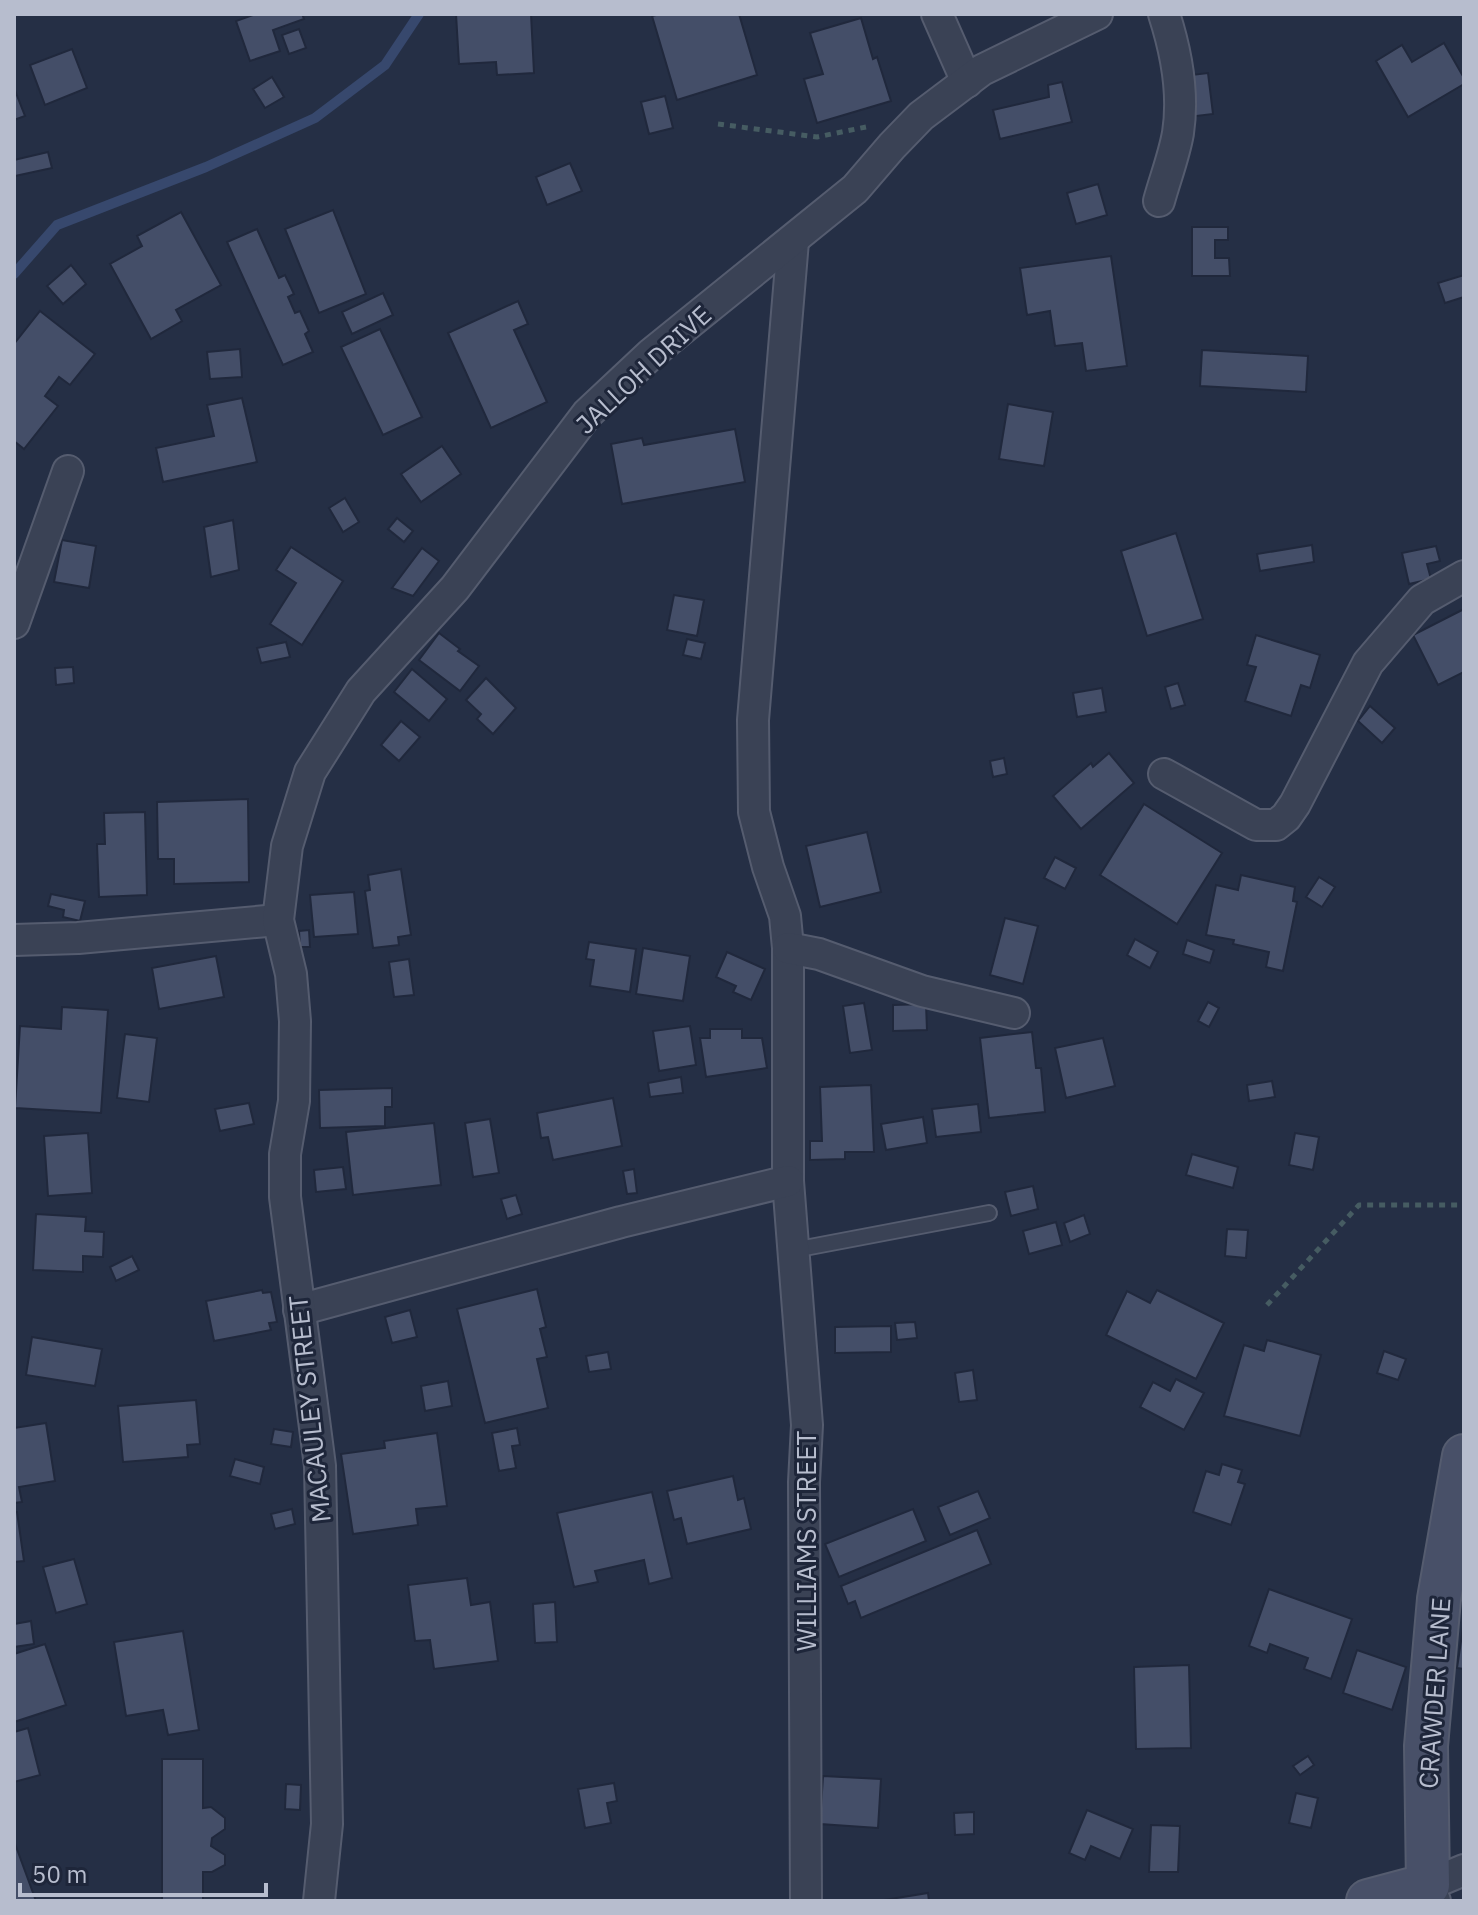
<svg xmlns="http://www.w3.org/2000/svg" width="1478" height="1915" viewBox="0 0 1478 1915" font-family="'IBM Plex Sans',sans-serif">
<rect width="100%" height="100%" fill="#252f45"/>
<g fill="none" stroke-linecap="round" stroke-linejoin="round">
<polyline stroke="#37486d" stroke-width="10" points="14,274 57,225 206,167 315,118 385,65 419,14"/>
</g>
<g fill="#444e68" stroke="#20283c" stroke-width="2">
<polygon points="256,14 302,14 304,19 273,30 280,51 250,61 236,21"/>
<polygon points="456,14 531,14 534,73 497,75 496,62 459,64"/>
<polygon points="660,14 739,14 757,75 677,100 652,16"/>
<polygon points="861,18 873,59 877,57 891,101 817,123 804,79 823,74 810,33"/>
<polygon points="299,29 306,48 289,54 282,35"/>
<polygon points="1444,43 1464,78 1464,84 1408,117 1376,61 1402,45 1412,62"/>
<polygon points="72,49 87,88 45,105 30,65"/>
<polygon points="1208,73 1213,114 1188,117 1183,76"/>
<polygon points="272,77 284,97 265,108 253,89"/>
<polygon points="1062,82 1072,122 1000,139 993,110 1049,97 1048,85"/>
<polygon points="14,88 25,116 14,120"/>
<polygon points="665,96 673,128 649,134 641,102"/>
<polygon points="48,152 52,168 15,176 14,160"/>
<polygon points="570,163 582,191 547,205 536,177"/>
<polygon points="1098,184 1107,215 1076,224 1067,193"/>
<polygon points="333,210 366,294 319,313 285,229"/>
<polygon points="181,212 221,285 176,310 182,321 151,339 110,264 142,246 137,236"/>
<polygon points="1192,227 1228,227 1228,240 1215,240 1215,258 1229,258 1230,276 1192,276"/>
<polygon points="257,229 279,278 285,275 294,294 288,297 295,313 300,311 309,331 305,334 313,352 283,365 227,242"/>
<polygon points="1111,256 1127,366 1086,371 1082,343 1055,346 1050,311 1027,315 1020,268"/>
<polygon points="71,265 86,284 63,304 47,286"/>
<polygon points="1464,275 1464,297 1445,303 1438,283"/>
<polygon points="383,293 393,315 352,334 342,312"/>
<polygon points="518,301 528,324 514,330 547,402 491,428 448,333"/>
<polygon points="40,311 95,354 70,385 59,377 45,396 58,406 24,449 14,441 14,344"/>
<polygon points="380,329 422,417 383,435 341,347"/>
<polygon points="240,349 242,377 210,379 207,352"/>
<polygon points="1202,350 1308,356 1306,392 1200,386"/>
<polygon points="242,398 257,462 163,482 156,448 214,436 207,405"/>
<polygon points="1008,404 1053,412 1044,466 999,459"/>
<polygon points="735,429 745,482 622,504 611,444 642,438 644,445"/>
<polygon points="442,446 461,474 421,502 401,474"/>
<polygon points="345,498 359,522 343,532 329,508"/>
<polygon points="397,518 413,531 404,542 388,529"/>
<polygon points="233,520 239,570 211,577 204,527"/>
<polygon points="1176,533 1203,619 1147,636 1121,551"/>
<polygon points="62,540 96,546 89,588 54,582"/>
<polygon points="1312,545 1314,562 1260,571 1257,554"/>
<polygon points="1436,546 1440,561 1427,564 1431,579 1409,584 1402,553"/>
<polygon points="291,547 343,581 302,645 270,624 296,583 276,570"/>
<polygon points="422,548 439,561 413,596 392,588"/>
<polygon points="674,595 704,600 697,636 667,630"/>
<polygon points="1464,609 1464,672 1438,685 1413,635"/>
<polygon points="439,633 460,649 458,651 479,666 460,691 419,660"/>
<polygon points="1256,635 1320,655 1310,688 1301,685 1291,716 1245,701 1256,667 1247,665"/>
<polygon points="687,639 705,643 701,659 683,655"/>
<polygon points="286,642 290,657 261,663 257,648"/>
<polygon points="73,667 74,683 56,685 55,668"/>
<polygon points="412,669 447,699 429,721 394,692"/>
<polygon points="486,678 516,708 493,734 477,719 481,714 466,700"/>
<polygon points="1178,683 1185,705 1171,709 1165,687"/>
<polygon points="1102,688 1106,712 1077,717 1073,693"/>
<polygon points="1370,706 1395,728 1382,743 1358,721"/>
<polygon points="401,721 420,737 399,761 381,745"/>
<polygon points="1109,753 1134,783 1081,829 1053,796 1091,763 1093,767"/>
<polygon points="1004,758 1007,774 993,777 990,761"/>
<polygon points="248,799 249,882 174,884 174,859 158,859 157,802"/>
<polygon points="1144,804 1222,853 1177,924 1100,875"/>
<polygon points="145,812 147,895 99,897 97,844 105,844 104,813"/>
<polygon points="867,832 881,892 820,907 806,846"/>
<polygon points="1055,857 1076,868 1065,889 1044,878"/>
<polygon points="401,869 411,935 398,937 399,945 373,948 365,891 370,890 368,875"/>
<polygon points="1241,875 1295,887 1293,901 1297,902 1283,971 1266,967 1269,952 1233,944 1234,940 1206,935 1216,885 1238,890"/>
<polygon points="1319,877 1335,887 1322,907 1306,897"/>
<polygon points="354,892 358,934 314,937 310,895"/>
<polygon points="51,894 85,901 80,921 63,917 64,910 48,906"/>
<polygon points="1005,918 1038,926 1023,984 990,975"/>
<polygon points="309,930 310,947 300,947 299,931"/>
<polygon points="1135,939 1158,952 1150,968 1127,955"/>
<polygon points="1187,940 1214,950 1210,963 1183,954"/>
<polygon points="589,942 636,949 630,992 590,986 594,960 586,959"/>
<polygon points="643,948 690,956 683,1001 636,994"/>
<polygon points="727,952 765,969 751,1000 733,992 736,986 716,977"/>
<polygon points="216,956 224,997 159,1009 152,968"/>
<polygon points="409,959 414,995 394,997 389,962"/>
<polygon points="1208,1002 1219,1008 1209,1027 1198,1021"/>
<polygon points="864,1003 872,1050 850,1053 843,1006"/>
<polygon points="926,1004 927,1030 893,1031 893,1005"/>
<polygon points="62,1007 108,1010 101,1113 15,1108 20,1026 61,1029"/>
<polygon points="690,1026 696,1065 659,1071 653,1031"/>
<polygon points="710,1029 742,1029 742,1038 762,1038 767,1068 706,1077 700,1038 710,1038"/>
<polygon points="1032,1032 1036,1068 1041,1068 1045,1112 989,1118 980,1038"/>
<polygon points="125,1034 157,1038 149,1102 117,1098"/>
<polygon points="1103,1038 1115,1086 1066,1098 1055,1048"/>
<polygon points="681,1077 683,1093 650,1097 648,1083"/>
<polygon points="1272,1081 1275,1097 1249,1101 1247,1085"/>
<polygon points="871,1085 874,1152 845,1152 845,1159 810,1160 810,1141 822,1141 820,1087"/>
<polygon points="392,1088 392,1107 385,1107 385,1126 320,1128 319,1090"/>
<polygon points="613,1098 622,1146 553,1160 548,1137 541,1138 537,1113"/>
<polygon points="249,1103 254,1124 220,1131 215,1109"/>
<polygon points="978,1104 981,1132 936,1137 932,1109"/>
<polygon points="923,1117 927,1143 886,1150 881,1124"/>
<polygon points="490,1119 499,1173 473,1177 465,1123"/>
<polygon points="434,1123 441,1185 353,1195 346,1132"/>
<polygon points="88,1133 92,1193 48,1196 44,1136"/>
<polygon points="1295,1133 1319,1137 1313,1170 1289,1165"/>
<polygon points="1192,1154 1238,1167 1233,1188 1186,1175"/>
<polygon points="343,1167 346,1189 316,1192 314,1170"/>
<polygon points="634,1169 637,1193 627,1194 623,1171"/>
<polygon points="1033,1186 1038,1209 1011,1216 1005,1192"/>
<polygon points="516,1195 522,1214 507,1219 501,1199"/>
<polygon points="36,1214 86,1217 85,1231 104,1232 103,1257 83,1256 83,1272 33,1270"/>
<polygon points="1084,1215 1090,1234 1070,1242 1064,1223"/>
<polygon points="1056,1222 1062,1245 1029,1254 1023,1231"/>
<polygon points="1227,1229 1248,1230 1246,1258 1225,1256"/>
<polygon points="132,1256 139,1270 116,1281 110,1267"/>
<polygon points="537,1289 546,1327 540,1329 547,1357 537,1359 548,1408 485,1423 457,1309"/>
<polygon points="262,1290 263,1293 271,1292 277,1322 269,1323 271,1330 214,1341 206,1301"/>
<polygon points="1157,1290 1224,1323 1196,1379 1106,1335 1127,1291 1150,1303"/>
<polygon points="410,1310 417,1337 392,1343 385,1317"/>
<polygon points="915,1322 917,1338 897,1340 895,1323"/>
<polygon points="891,1326 891,1352 835,1353 835,1327"/>
<polygon points="32,1337 102,1349 95,1386 26,1375"/>
<polygon points="1267,1340 1321,1355 1300,1436 1224,1416 1244,1345 1264,1351"/>
<polygon points="1384,1351 1406,1359 1398,1380 1377,1373"/>
<polygon points="608,1352 611,1369 589,1372 586,1356"/>
<polygon points="973,1370 977,1400 959,1402 955,1373"/>
<polygon points="1176,1379 1204,1393 1184,1430 1140,1407 1153,1382 1170,1391"/>
<polygon points="448,1381 452,1406 425,1411 421,1386"/>
<polygon points="196,1400 200,1444 187,1445 188,1457 123,1462 118,1406"/>
<polygon points="46,1423 55,1481 19,1487 22,1502 14,1503 14,1428"/>
<polygon points="517,1428 520,1445 512,1446 516,1468 499,1471 492,1433"/>
<polygon points="274,1429 293,1432 291,1447 271,1444"/>
<polygon points="437,1433 447,1506 416,1509 418,1525 353,1534 341,1454 385,1448 384,1441"/>
<polygon points="235,1459 264,1467 260,1484 230,1476"/>
<polygon points="1222,1464 1242,1470 1238,1482 1245,1484 1231,1525 1193,1512 1206,1471 1219,1475"/>
<polygon points="733,1476 738,1500 744,1498 751,1529 687,1544 681,1518 674,1520 667,1491"/>
<polygon points="978,1491 990,1518 950,1535 938,1507"/>
<polygon points="652,1492 672,1578 649,1584 644,1560 595,1571 598,1582 574,1587 557,1513"/>
<polygon points="292,1509 295,1524 275,1529 271,1514"/>
<polygon points="913,1509 926,1541 839,1577 825,1544"/>
<polygon points="14,1512 17,1512 24,1561 14,1562"/>
<polygon points="977,1530 991,1564 861,1618 855,1601 848,1604 841,1586"/>
<polygon points="74,1559 87,1604 56,1613 43,1567"/>
<polygon points="467,1578 471,1605 490,1602 498,1661 434,1669 430,1640 415,1641 408,1585"/>
<polygon points="1269,1589 1352,1619 1331,1679 1304,1669 1308,1658 1270,1644 1267,1653 1249,1646"/>
<polygon points="555,1602 557,1642 535,1643 533,1604"/>
<polygon points="31,1621 34,1644 14,1647 14,1624"/>
<polygon points="1464,1621 1464,1669 1457,1668"/>
<polygon points="183,1631 199,1730 168,1735 163,1710 126,1716 114,1642"/>
<polygon points="45,1644 66,1705 14,1722 14,1654"/>
<polygon points="1357,1650 1406,1667 1392,1710 1343,1693"/>
<polygon points="1189,1665 1191,1748 1136,1749 1134,1667"/>
<polygon points="28,1728 40,1775 14,1782 14,1732"/>
<polygon points="1308,1756 1314,1765 1300,1775 1293,1766"/>
<polygon points="162,1759 203,1759 203,1808 211,1807 225,1818 225,1829 212,1838 211,1846 225,1855 225,1865 212,1872 203,1872 203,1901 162,1901"/>
<polygon points="823,1776 881,1779 878,1828 820,1824"/>
<polygon points="614,1783 617,1801 607,1803 611,1823 585,1828 578,1789"/>
<polygon points="286,1784 301,1785 300,1810 285,1809"/>
<polygon points="1296,1793 1318,1798 1311,1828 1289,1823"/>
<polygon points="1087,1810 1133,1829 1120,1859 1091,1846 1085,1860 1069,1853"/>
<polygon points="974,1812 974,1834 955,1835 954,1813"/>
<polygon points="1151,1825 1180,1826 1178,1872 1149,1872"/>
<polygon points="14,1841 36,1901 14,1901"/>
<polygon points="928,1893 929,1901 878,1901"/>
</g>
<g fill="none" stroke-linecap="round" stroke-linejoin="round">
<g stroke="#555c6f" stroke-width="18">
<polyline id="lane" points="794,1250 989,1213"/>
</g>
<g stroke="#555c6f" stroke-width="34">
<g id="street">
<polyline points="937,14 967,82"/>
<path d="M1159,201c6,-22 15,-45 19,-68 6,-39 -2,-82 -14,-119"/>
<polyline points="793,241 753,720 754,812 768,867 785,916 788,948 788,1181 807,1425 804,1482 806,1901"/>
<polyline points="14,623 68,471"/>
<polyline points="1164,774 1256,825 1276,825 1286,817 1295,804 1368,663 1422,600 1464,576"/>
<polyline points="14,940 78,938 278,920"/>
<polyline points="788,948 819,954 922,991 1014,1013"/>
<polyline points="299,1310 621,1222 788,1181"/>
<polyline points="319,1901 327,1824 320,1466 285,1197 285,1154 294,1101 295,1021 291,974 278,920 287,846 310,772 361,691 455,588 587,414 651,354 855,189 892,146 921,116 982,70 1097,14"/>
<polyline points="1435,1901 1428,1885 1464,1870"/>
</g>
</g>
<g stroke="#555c6f" stroke-width="46">
<polyline id="secondary" points="1368,1901 1428,1885 1426,1746 1439,1599 1464,1456"/>
</g>
<g stroke="#465c62" stroke-width="5" stroke-dasharray="6 6" stroke-linecap="butt">
<polyline points="718,124 817,137 866,127"/>
<polyline points="1267,1305 1359,1205 1464,1205"/>
</g>
<use href="#lane" stroke="#3a4255" stroke-width="14"/>
<use href="#street" stroke="#3a4255" stroke-width="30"/>
<use href="#secondary" stroke="#485068" stroke-width="42"/>
</g>
<g text-anchor="middle" dominant-baseline="central" stroke-width="6" stroke-linejoin="round" paint-order="stroke">
<g font-size="26" fill="#b7bdce" stroke="#1e263a">
<text transform="translate(643 369) rotate(-43)">JALLOH DRIVE</text>
<text transform="translate(309 1409) rotate(-96)">MACAULEY STREET</text>
<text transform="translate(806 1541) rotate(-90)">WILLIAMS STREET</text>
<text transform="translate(1434 1693) rotate(-86)">CRAWDER LANE</text>
</g>
</g>
<rect width="1478" height="1915" fill="none" stroke="#b7bdce" stroke-width="32"/>
<path d="M20 1883v12h246v-12" fill="none" stroke="#b7bdce" stroke-width="4"/>
<text x="32" y="1883" font-size="24" fill="#b7bdce" stroke="#1e263a" stroke-width="6" paint-order="stroke">50 m</text>
</svg>
